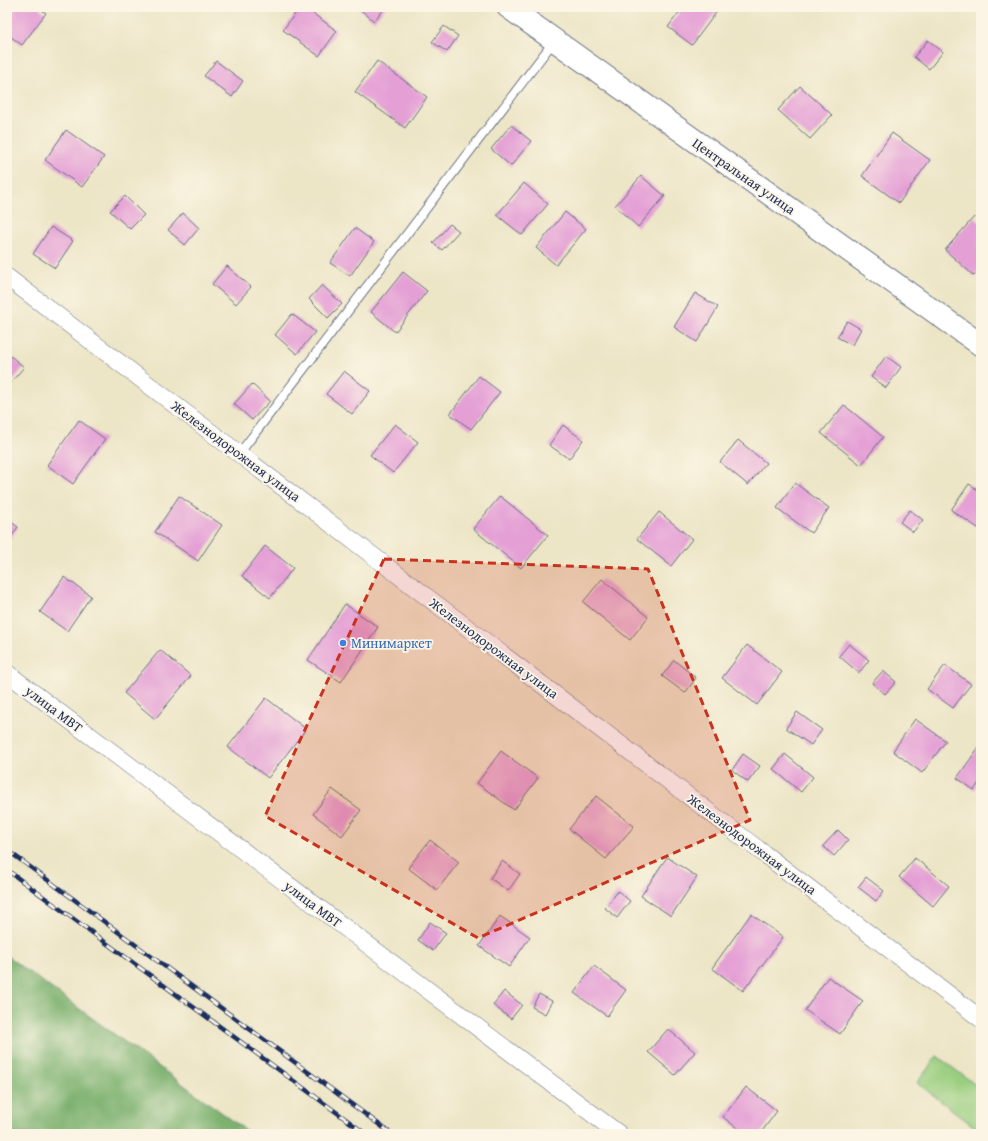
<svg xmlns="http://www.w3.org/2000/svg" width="988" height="1141" viewBox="0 0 988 1141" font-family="'Gentium Book Plus',serif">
<rect width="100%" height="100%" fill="#fcf5e5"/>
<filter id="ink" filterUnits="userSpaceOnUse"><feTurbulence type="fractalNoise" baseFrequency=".025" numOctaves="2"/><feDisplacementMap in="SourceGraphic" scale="8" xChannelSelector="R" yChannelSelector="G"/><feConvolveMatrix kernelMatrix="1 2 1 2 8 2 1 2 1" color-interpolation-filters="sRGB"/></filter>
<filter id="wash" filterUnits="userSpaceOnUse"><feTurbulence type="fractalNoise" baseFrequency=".012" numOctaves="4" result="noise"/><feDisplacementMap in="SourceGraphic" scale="16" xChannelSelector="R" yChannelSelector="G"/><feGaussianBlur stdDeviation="0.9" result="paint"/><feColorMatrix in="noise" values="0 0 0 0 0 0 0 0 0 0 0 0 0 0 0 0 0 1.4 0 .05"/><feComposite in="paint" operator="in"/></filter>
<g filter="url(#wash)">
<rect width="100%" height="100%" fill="#ece5c6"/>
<polygon fill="#9ace7f" stroke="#5a7e6e" points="937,1056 981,1089 981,1129 980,1131 917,1083"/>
<polygon fill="#7bb16e" stroke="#4b7066" points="7,956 251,1134 7,1134"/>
<g id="blocks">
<g fill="#e49fd5">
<polygon points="9,7 38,7 46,13 22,45 7,34 7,10"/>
<polygon points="300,7 304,7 337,31 319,56 283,30"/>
<polygon points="357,7 386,7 374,21"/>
<polygon points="683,7 714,7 718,10 692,45 668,27"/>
<polygon points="444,26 458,36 447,52 432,42"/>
<polygon points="928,40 943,52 929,69 914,57"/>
<polygon points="216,61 243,81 232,97 204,76"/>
<polygon points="377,61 427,97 405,128 355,92"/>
<polygon points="800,86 832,115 810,139 778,110"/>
<polygon points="511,125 531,141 511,166 491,149"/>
<polygon points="66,130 104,157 82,187 45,160"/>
<polygon points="892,133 930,160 899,203 862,176"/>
<polygon points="641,176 665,196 638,227 615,206"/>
<polygon points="524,183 548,204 522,235 497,215"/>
<polygon points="125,196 144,215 130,229 110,211"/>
<polygon points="565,212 586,229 556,265 536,248"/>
<polygon points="183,213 199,228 185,245 168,230"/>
<polygon points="974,217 981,223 981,268 974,276 945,250"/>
<polygon points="450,224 459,231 442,250 433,243"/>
<polygon points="51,227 73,241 55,268 33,254"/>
<polygon points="355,228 374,242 350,276 330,263"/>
<polygon points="227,266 251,287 236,304 212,284"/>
<polygon points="403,272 427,291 395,332 371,312"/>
<polygon points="322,285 342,304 328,318 309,299"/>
<polygon points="695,293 718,307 697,342 674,327"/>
<polygon points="292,314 315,332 297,354 275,335"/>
<polygon points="847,321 861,329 852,345 837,337"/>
<polygon points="7,353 24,367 7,387"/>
<polygon points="886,356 901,367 886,388 871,377"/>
<polygon points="344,371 370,391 352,414 326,394"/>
<polygon points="479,376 500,392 471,429 450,414"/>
<polygon points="252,384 270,401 252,420 234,404"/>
<polygon points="844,405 883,437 861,465 821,433"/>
<polygon points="79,420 105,439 73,484 47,465"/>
<polygon points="395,424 418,442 393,473 370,455"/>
<polygon points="563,425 583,440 569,459 549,445"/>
<polygon points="738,440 766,463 748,485 720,462"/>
<polygon points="795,483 829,508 811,533 777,508"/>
<polygon points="969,484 981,492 981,530 951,510"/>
<polygon points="179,496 222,525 198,561 155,532"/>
<polygon points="500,496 548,535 521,568 473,529"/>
<polygon points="910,510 923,520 913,532 900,522"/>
<polygon points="659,512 692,539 671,566 637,539"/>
<polygon points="7,519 18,527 7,543"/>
<polygon points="265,546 293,568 270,598 242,576"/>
<polygon points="64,577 91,596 67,631 40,612"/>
<polygon points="602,579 648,617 630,640 583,602"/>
<polygon points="345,604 378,627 341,682 308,660"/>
<polygon points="849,644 869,660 859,673 839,656"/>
<polygon points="747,645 782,672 757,705 722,678"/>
<polygon points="160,650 191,676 155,719 124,693"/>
<polygon points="674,660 696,678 685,693 662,676"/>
<polygon points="945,665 971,684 953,708 927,689"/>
<polygon points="883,671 896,682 885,694 872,683"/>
<polygon points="266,698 306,729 268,778 228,747"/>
<polygon points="797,712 822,730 811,745 786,728"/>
<polygon points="915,719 946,741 922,773 893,751"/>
<polygon points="981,744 981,780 974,790 957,778"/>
<polygon points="501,751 538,778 514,810 477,783"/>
<polygon points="743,754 760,766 748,782 732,770"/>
<polygon points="785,754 813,777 801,792 773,769"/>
<polygon points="332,789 361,810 342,836 313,814"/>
<polygon points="596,796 634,826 606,859 569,829"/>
<polygon points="838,830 848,840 834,856 823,846"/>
<polygon points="430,840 459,862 437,890 408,868"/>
<polygon points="667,857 697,877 671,916 641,896"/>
<polygon points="915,858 949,886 933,906 899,877"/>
<polygon points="502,861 520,874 508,891 490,878"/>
<polygon points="866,877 884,891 876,901 858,887"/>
<polygon points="618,891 630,901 617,918 605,908"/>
<polygon points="751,914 783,937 743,991 712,968"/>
<polygon points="500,916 530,937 509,967 479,946"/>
<polygon points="430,922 446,933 433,951 418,940"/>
<polygon points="594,966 626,990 607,1016 574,993"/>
<polygon points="828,977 863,1001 840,1034 805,1010"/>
<polygon points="504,991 522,1005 511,1019 493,1005"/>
<polygon points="539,994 552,1001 545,1014 532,1007"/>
<polygon points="668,1029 695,1052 675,1075 648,1052"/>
<polygon points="746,1087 777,1111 760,1134 745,1134 723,1117"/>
</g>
</g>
</g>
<g filter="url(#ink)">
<use href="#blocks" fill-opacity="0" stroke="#646f82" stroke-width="1"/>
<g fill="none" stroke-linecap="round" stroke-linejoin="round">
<g stroke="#646f82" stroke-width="10">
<polyline id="lane" points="239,454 554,41"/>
</g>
<g stroke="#646f82" stroke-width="18">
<g id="street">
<polyline points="7,277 981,1019"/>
<polyline points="7,673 619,1134"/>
</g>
</g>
<g stroke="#646f82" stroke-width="24">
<polyline id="secondary" points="508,7 981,345"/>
</g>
<use href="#lane" stroke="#fff" stroke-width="8"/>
<use href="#street" stroke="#fff" stroke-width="17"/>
<use href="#secondary" stroke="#fff" stroke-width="22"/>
<g stroke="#1b2f5e" stroke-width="4.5">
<g id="rail">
<polyline points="7,850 392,1134"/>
<polyline points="7,870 366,1134"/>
</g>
</g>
<use href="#rail" stroke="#fcf5e5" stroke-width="3" stroke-dasharray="9" stroke-linecap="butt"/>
</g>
</g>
<path fill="#c8321e" fill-opacity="0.2" stroke="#c8321e" stroke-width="3" stroke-dasharray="8 5" stroke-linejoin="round" d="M384,559l264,10 102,251 -272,118 -213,-122z"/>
<circle fill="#3f7fe0" stroke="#fcf5e5" stroke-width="1.5" cx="343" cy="643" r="4"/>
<g text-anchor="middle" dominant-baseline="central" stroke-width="3.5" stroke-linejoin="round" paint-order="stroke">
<g font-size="14" fill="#1b2f5e" stroke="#fcf5e5">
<text transform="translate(744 176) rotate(35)">Центральная улица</text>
<text transform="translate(236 451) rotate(37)">Железнодорожная улица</text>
<text transform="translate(494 648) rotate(37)">Железнодорожная улица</text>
<text transform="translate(54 709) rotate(37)">улица МВТ</text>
<text transform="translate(752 844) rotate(37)">Железнодорожная улица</text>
<text transform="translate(313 904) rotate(37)">улица МВТ</text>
</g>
<g font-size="14" fill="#366cbe" stroke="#fcf5e5" text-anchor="start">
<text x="351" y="643">Минимаркет</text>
</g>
</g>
<rect width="988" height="1141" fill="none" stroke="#fcf5e5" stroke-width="24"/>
</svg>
